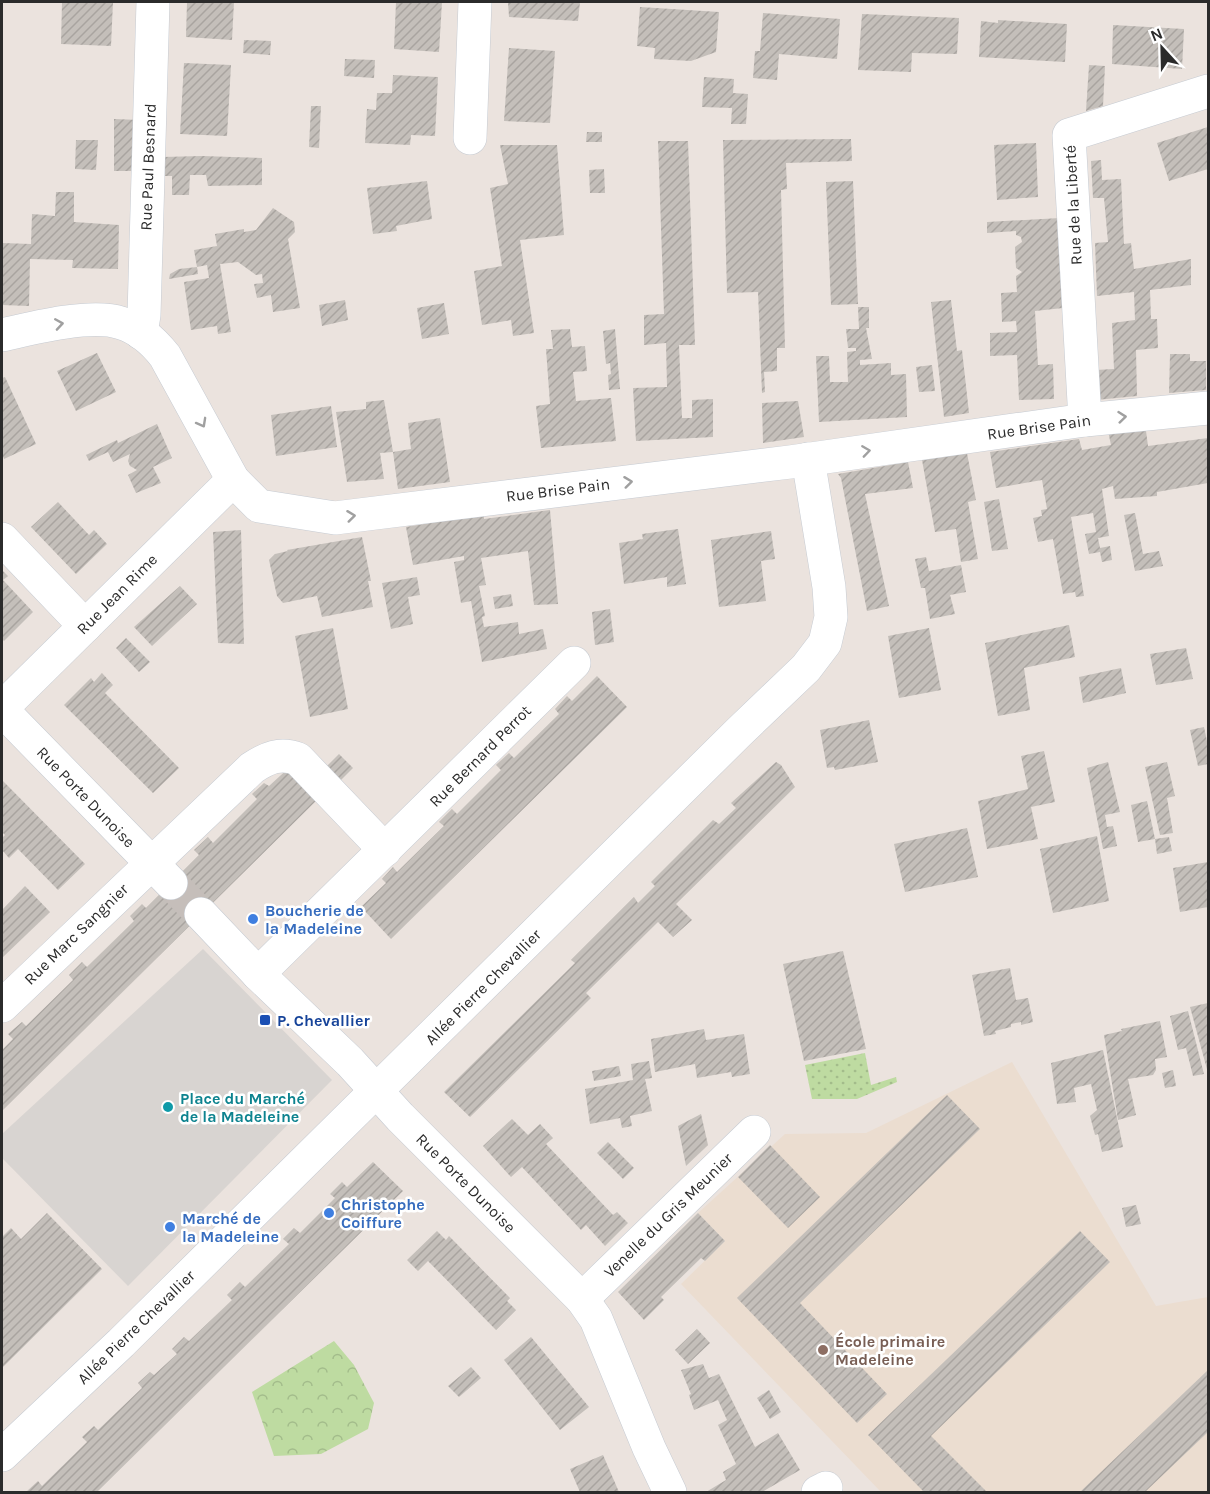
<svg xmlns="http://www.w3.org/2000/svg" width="1210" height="1494" viewBox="0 0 1210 1494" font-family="Karla,sans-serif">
<defs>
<pattern id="grass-dots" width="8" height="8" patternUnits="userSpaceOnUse" patternTransform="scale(1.5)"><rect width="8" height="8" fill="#bedba1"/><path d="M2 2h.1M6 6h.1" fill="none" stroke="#a3bc8b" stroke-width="1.8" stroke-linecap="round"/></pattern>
<pattern id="forest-crowns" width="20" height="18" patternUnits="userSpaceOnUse" patternTransform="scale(1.5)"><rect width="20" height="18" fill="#bedba1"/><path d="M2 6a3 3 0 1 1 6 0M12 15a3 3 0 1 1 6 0" fill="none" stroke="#a3bc8b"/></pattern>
<pattern id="building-hatch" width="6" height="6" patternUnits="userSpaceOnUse" patternTransform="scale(1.5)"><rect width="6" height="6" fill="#c4bfba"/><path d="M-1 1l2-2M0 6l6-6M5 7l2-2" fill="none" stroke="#a9a4a0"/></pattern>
</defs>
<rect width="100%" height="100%" fill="#ebe3de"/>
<polygon fill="#ebddd0" points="1012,1062 1156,1306 1208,1297 1208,1492 881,1492 681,1284 725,1241 698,1213 785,1134 866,1133"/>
<polygon fill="url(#grass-dots)" points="865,1053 871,1085 896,1077 897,1082 857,1099 812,1099 805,1065"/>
<polygon fill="url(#forest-crowns)" points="334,1341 354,1365 374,1403 368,1429 321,1454 274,1456 252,1392"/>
<polygon fill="#d8d4d1" points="203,949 332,1080 128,1286 2,1158 2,1134"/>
<g fill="url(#building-hatch)">
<polygon points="62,2 113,2 111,46 61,44"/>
<polygon points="187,2 234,2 232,40 186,37"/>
<polygon points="396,2 442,2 439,52 394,49"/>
<polygon points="508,2 580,2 578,21 509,17"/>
<polygon points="640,7 719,12 716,52 691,61 654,59 655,48 637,46"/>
<polygon points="763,13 840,19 837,59 779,54 777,80 753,78 755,51 760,51"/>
<polygon points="862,14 959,18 957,54 912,53 911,72 858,70"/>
<polygon points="998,20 1067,24 1065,62 979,57 981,21 998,23"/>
<polygon points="1113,25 1184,29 1182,69 1112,64"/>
<polygon points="244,40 271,41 270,55 243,53"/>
<polygon points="509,48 555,51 550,123 504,121"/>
<polygon points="345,59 375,60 374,78 344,76"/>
<polygon points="184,63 231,65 227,136 180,134"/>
<polygon points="1089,65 1105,66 1103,106 1086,111"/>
<polygon points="393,75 438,77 435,136 411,135 410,145 365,143 367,109 376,110 377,93 392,93"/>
<polygon points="704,77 734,79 733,93 748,94 746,124 731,124 732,108 702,107"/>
<polygon points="311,106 321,106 319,148 309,147"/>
<polygon points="114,119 140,120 139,171 114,171"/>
<polygon points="1208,127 1208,169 1169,181 1157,143"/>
<polygon points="587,132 602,132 602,142 586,142"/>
<polygon points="851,139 852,161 786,163 787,189 781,190 785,348 777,348 777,371 764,372 765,392 762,393 758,292 727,293 723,140"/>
<polygon points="76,140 98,140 96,170 75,169"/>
<polygon points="658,141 688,141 695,345 679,345 682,418 692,418 692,400 713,399 713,437 636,441 633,388 667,387 666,343 644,345 644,315 664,314"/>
<polygon points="1036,143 1038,197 997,200 994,145"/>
<polygon points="500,145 557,145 564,235 520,240 534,333 513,336 511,320 482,325 474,271 502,266 490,188 508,184"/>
<polygon points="202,156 262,158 262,185 208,186 206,175 190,175 189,195 172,195 172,176 154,176 162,157"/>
<polygon points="1101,160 1102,180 1121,179 1124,244 1131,243 1134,269 1191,259 1191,285 1150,290 1151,319 1157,319 1158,348 1136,350 1137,396 1096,400 1095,370 1114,369 1112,323 1135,320 1134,292 1097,296 1095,243 1108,242 1104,198 1093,198 1091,161"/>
<polygon points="604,169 605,193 590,193 589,170"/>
<polygon points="427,181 432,219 396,226 397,231 373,234 367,188"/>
<polygon points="853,181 858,304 831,305 826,182"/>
<polygon points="56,192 74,192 74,222 119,225 118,269 72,268 73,260 30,259 29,306 2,305 2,243 31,244 32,214 55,216"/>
<polygon points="273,208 294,222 295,232 288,239 300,308 273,312 271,295 257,298 254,284 263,283 262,274 256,275 238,262 220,264 231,332 218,334 217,326 191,330 184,282 209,278 207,265 197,267 194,250 217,246 215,234 244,229 244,232 256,230"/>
<polygon points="1060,218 1063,308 1035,311 1038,365 1053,364 1054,399 1019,400 1017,355 990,356 990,333 1017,332 1016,321 1002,322 1001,293 1017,292 1016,276 1022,272 1016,268 1015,247 1022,242 1021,237 1016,235 1016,231 987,233 987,222"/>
<polygon points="197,267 198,274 169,279 170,274 179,269"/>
<polygon points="345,300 348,320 322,326 319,305"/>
<polygon points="951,300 957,351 962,350 969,413 944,417 931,302"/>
<polygon points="444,303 449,334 422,339 417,308"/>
<polygon points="858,307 869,307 869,328 866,328 872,359 860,360 860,365 891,363 891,375 906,374 907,417 819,422 816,356 829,356 830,382 848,382 847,352 856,351 856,348 848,348 846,329 859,329"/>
<polygon points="570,329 572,347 585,346 587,371 573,372 576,401 611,398 616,441 541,448 536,406 550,404 546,349 553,349 551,330"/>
<polygon points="615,329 620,389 609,390 608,375 611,374 610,363 606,364 603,331"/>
<polygon points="97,353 116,392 76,411 57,371"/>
<polygon points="1170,354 1190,354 1190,361 1206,361 1206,390 1169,393"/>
<polygon points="932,365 935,391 919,392 916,367"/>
<polygon points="5,377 36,444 4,459 2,454 2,378"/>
<polygon points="384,400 393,452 411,449 408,423 440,418 450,482 398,489 393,452 380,453 384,479 347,482 336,412 366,409 366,402"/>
<polygon points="798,401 804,437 763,443 762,403"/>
<polygon points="331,406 337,447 276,456 271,415"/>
<polygon points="157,424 172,458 153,467 161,483 136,493 128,475 137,470 130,466 128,461 130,454 113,462 108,452 89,461 86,455 117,440 118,443"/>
<polygon points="1108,431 1146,431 1148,446 1208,438 1208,483 1157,492 1157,496 1115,499 1113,486 1102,489 1109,536 1098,538 1100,548 1110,546 1112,560 1102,562 1100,552 1089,554 1085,534 1096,532 1093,513 1071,517 1084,596 1076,597 1075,592 1063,594 1053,539 1038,542 1033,518 1042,516 1041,510 1047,509 1042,480 996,488 990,452 1079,439 1082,450 1111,445"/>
<polygon points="966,448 976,500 968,502 978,559 961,562 956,529 935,532 922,460 944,457"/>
<polygon points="908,462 913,488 865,494 889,606 867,611 841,478 838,474"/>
<polygon points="999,499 1008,549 992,551 984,502"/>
<polygon points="58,502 89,535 94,530 107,544 76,574 31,527"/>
<polygon points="550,510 558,604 534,605 528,551 481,558 486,585 479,586 485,616 482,617 484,627 518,622 519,634 543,629 547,649 482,662 471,601 461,603 454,562 464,560 464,556 413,565 406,527 484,514 484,519"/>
<polygon points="1135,513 1143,554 1159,551 1163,566 1135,571 1124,515"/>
<polygon points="678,529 686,584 667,587 667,577 624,584 619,543 643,539 642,534"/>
<polygon points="241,530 244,644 218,643 213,532"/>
<polygon points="771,531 775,559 761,561 766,601 719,607 711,540"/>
<polygon points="362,537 371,581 368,581 373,607 322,617 317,596 283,603 277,596 269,560 275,554 288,551 287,550"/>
<polygon points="926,557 929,571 961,565 966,592 950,595 955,614 930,619 925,588 921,588 915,559"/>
<polygon points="2,570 8,576 3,580 33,612 4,641 2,639"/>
<polygon points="417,577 420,595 408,597 413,624 391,629 382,583"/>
<polygon points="180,586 197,604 152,646 134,627"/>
<polygon points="511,594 513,606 495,609 493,597"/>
<polygon points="610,609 614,642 595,645 592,612"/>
<polygon points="1069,625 1075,657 1024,668 1030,710 998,716 985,643"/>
<polygon points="333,628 348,709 310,717 295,636"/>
<polygon points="929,628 941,690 899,698 888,636"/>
<polygon points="126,638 150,662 139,672 116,648"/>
<polygon points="1186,648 1193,679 1156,685 1150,654"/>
<polygon points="1121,668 1126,693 1083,703 1079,677"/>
<polygon points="102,673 113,685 105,693 179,768 153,793 64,705 91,678 94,682"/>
<polygon points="597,676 627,707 391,939 361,907 386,883 382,879 393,867 397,872 444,826 439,822 452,809 457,814 501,770 496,765 509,753 514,758 559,714 555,709 567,696 572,701"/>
<polygon points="869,720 878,762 835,770 834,767 827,768 820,730"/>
<polygon points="1204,727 1208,746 1208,764 1198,766 1190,730"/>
<polygon points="1044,751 1055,802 1031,807 1038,839 987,849 978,801 1028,789 1021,756"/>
<polygon points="339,754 353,768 337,784 323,770"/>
<polygon points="776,762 781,765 795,787 676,904 692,920 673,937 658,922 586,993 591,998 470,1117 444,1092 575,963 571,960 634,897 638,903 655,886 651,882 713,820 719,824 736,808 731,803"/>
<polygon points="1108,762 1120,812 1105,815 1107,827 1113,826 1117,846 1103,849 1087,768"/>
<polygon points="1167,762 1175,796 1167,798 1173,833 1160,835 1145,767"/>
<polygon points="292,765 322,795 2,1111 2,1050 13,1039 8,1034 22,1022 26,1026 73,980 69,975 82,962 87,967 134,921 130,916 142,904 146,908 199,855 194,850 208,837 213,843 257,799 252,794 264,783 269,786"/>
<polygon points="2,780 85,864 58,890 18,849 9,858 2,850 2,838 5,835 2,832"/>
<polygon points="1147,801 1155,839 1138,842 1131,805"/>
<polygon points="967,828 978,877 905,892 894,844"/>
<polygon points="1097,836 1109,901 1053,913 1040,849"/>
<polygon points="1169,837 1172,851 1157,854 1155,839"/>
<polygon points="1208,862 1208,907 1180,912 1173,868"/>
<polygon points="25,886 50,912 2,958 2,910"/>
<polygon points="843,951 866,1049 804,1061 783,964"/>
<polygon points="1010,968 1016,1000 1028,998 1033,1022 1021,1025 1021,1022 1011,1024 1011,1027 995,1031 996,1034 984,1036 972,975"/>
<polygon points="1208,1003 1208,1073 1190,1007"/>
<polygon points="1188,1011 1204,1074 1193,1076 1186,1048 1178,1050 1170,1016"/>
<polygon points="1160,1021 1167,1057 1155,1059 1156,1070 1153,1075 1128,1079 1136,1115 1118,1120 1104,1035 1122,1031 1121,1029"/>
<polygon points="704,1029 706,1040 744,1034 750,1074 732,1077 731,1072 697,1078 695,1064 655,1072 651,1039"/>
<polygon points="1103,1050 1123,1147 1102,1152 1098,1134 1095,1135 1090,1116 1097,1110 1091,1084 1074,1088 1076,1102 1057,1104 1051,1063"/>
<polygon points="649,1061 652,1078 645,1079 652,1111 630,1116 632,1126 622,1128 620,1118 590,1124 585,1089 633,1080 631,1064"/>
<polygon points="619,1066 621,1076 594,1081 592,1071"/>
<polygon points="1173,1070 1176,1086 1165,1088 1162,1073"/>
<polygon points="947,1095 980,1129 800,1303 887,1394 857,1423 737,1298"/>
<polygon points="701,1114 708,1145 686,1166 678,1126"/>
<polygon points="512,1119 528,1135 540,1124 553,1138 546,1144 613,1215 617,1212 628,1223 605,1246 586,1225 581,1230 522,1167 511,1177 483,1146"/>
<polygon points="608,1142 634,1168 623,1179 597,1153"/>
<polygon points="770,1145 820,1197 788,1228 738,1177"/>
<polygon points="373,1162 403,1191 97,1492 26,1492 38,1481 42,1486 87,1442 82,1437 94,1426 98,1430 142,1388 138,1383 150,1372 154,1375 177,1354 172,1349 184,1337 189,1341 232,1300 227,1295 240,1282 245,1287 289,1244 283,1239 294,1228 300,1233 335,1198 330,1194 342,1182 347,1187"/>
<polygon points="1136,1205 1141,1224 1126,1227 1122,1208"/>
<polygon points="47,1213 102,1269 2,1368 2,1237 11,1228 21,1239"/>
<polygon points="698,1213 725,1241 705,1261 701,1258 661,1297 664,1300 644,1320 618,1292"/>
<polygon points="437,1231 446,1240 449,1236 510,1298 507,1301 516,1310 496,1330 428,1261 418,1271 407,1260"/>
<polygon points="1080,1231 1110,1262 931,1436 987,1492 924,1492 868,1435"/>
<polygon points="697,1329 710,1343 688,1364 675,1350"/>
<polygon points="531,1337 589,1407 560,1430 504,1360"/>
<polygon points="703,1364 709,1378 719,1374 755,1447 778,1433 800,1470 762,1492 706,1492 726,1480 723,1472 736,1464 718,1425 727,1420 718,1400 694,1410 689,1395 691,1394 681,1370"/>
<polygon points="471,1367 481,1378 459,1397 448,1386"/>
<polygon points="1208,1370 1208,1432 1145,1492 1080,1492"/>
<polygon points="769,1390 781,1412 770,1419 757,1398"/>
<polygon points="603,1455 619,1492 580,1492 570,1469"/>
</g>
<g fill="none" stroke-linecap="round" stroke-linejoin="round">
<polyline stroke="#c5beba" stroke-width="33" stroke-dasharray="33 16" stroke-linecap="butt" points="171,883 201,914"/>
<g stroke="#c6cbd2" stroke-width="34">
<g id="minor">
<polyline points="470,138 475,2"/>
<polyline points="141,333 144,315 153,2"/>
<path d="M2,335c30,-7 90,-22 119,-12 17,5 33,19 44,33l68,124 26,26 76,12 455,-56 295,-42 123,-12"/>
<polyline points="1085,420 1069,135 1208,91"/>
<polyline points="2,539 85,626"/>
<polyline points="2,708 233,480"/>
<polyline points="2,710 171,883"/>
<polyline points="201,914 258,974 350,1062 400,1117 582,1299 596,1319 649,1448 670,1492"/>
<polyline points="258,974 574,663"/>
<path d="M2,1006l250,-238c15,-10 28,-16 46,-9l87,91"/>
<polyline points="582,1299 754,1132"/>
<polyline points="2,1455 121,1343 739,732 806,668 825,643 831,617 829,587 808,459"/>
<polyline points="818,1492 826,1488"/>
</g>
</g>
<use href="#minor" stroke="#fff" stroke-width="33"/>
</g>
<defs><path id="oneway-chevron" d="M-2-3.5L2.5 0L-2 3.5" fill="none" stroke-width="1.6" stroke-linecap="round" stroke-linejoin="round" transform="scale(1.5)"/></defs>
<g stroke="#a0a0a0">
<use href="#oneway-chevron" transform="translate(59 324) rotate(-9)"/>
<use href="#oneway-chevron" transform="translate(1122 417) rotate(-6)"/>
<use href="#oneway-chevron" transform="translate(202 423) rotate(61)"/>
<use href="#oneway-chevron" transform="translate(866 451) rotate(-8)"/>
<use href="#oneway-chevron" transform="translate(628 482) rotate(-7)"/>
<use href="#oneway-chevron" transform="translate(351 516) rotate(-7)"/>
</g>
<g fill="#3f7fe0" stroke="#fff" stroke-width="2">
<circle cx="253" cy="919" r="6"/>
<circle cx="329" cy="1213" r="6"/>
<circle cx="170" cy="1227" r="6"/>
</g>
<rect fill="#1a4fb4" stroke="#fff" stroke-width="2" x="259" y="1014" width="12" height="12" rx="3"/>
<circle fill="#0f9aa8" stroke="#fff" stroke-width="2" cx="168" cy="1107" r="6"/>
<circle fill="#8d6e63" stroke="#fff" stroke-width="2" cx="823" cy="1350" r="6"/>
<g text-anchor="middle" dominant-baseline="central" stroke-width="5" stroke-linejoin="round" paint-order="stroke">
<g font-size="16" fill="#2b2b2b" stroke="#fff">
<text transform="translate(148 167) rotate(-88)">Rue Paul Besnard</text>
<text transform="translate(1073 205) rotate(-93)">Rue de la Liberté</text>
<text transform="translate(1039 427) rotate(-8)">Rue Brise Pain</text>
<text transform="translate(558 490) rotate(-7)">Rue Brise Pain</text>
<text transform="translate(117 594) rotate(-45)">Rue Jean Rime</text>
<text transform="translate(480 756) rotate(-45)">Rue Bernard Perrot</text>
<text transform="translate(86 797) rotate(46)">Rue Porte Dunoise</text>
<text transform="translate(76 934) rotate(-44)">Rue Marc Sangnier</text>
<text transform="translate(483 987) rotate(-45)">Allée Pierre Chevallier</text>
<text transform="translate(466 1183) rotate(45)">Rue Porte Dunoise</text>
<text transform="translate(668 1215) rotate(-44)">Venelle du Gris Meunier</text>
<text transform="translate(136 1327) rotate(-44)">Allée Pierre Chevallier</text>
</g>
<g font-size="16" font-weight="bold" fill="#366cbe" stroke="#fff" text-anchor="start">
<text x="265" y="910">Boucherie de<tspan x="265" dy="18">la Madeleine</tspan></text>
<text x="341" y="1204">Christophe<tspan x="341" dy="18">Coiffure</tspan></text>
<text x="182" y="1218">Marché de<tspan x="182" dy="18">la Madeleine</tspan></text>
</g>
<g font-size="16" font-weight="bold" fill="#164399" stroke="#fff" text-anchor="start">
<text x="277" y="1020">P. Chevallier</text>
</g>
<g font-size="16" font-weight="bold" fill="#0d838f" stroke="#fff" text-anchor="start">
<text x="180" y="1098">Place du Marché<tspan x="180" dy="18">de la Madeleine</tspan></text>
</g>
<g font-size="16" font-weight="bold" fill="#785e54" stroke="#fff" text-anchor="start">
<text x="835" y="1341">École primaire<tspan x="835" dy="18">Madeleine</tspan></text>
</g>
</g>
<rect width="1210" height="1494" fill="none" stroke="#2b2b2b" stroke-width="6"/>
<g transform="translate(1162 48) rotate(338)" stroke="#ffffff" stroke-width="4.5" paint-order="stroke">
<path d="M0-4.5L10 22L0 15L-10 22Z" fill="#2b2b2b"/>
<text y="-9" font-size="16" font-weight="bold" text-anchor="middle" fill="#2b2b2b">N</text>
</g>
</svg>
